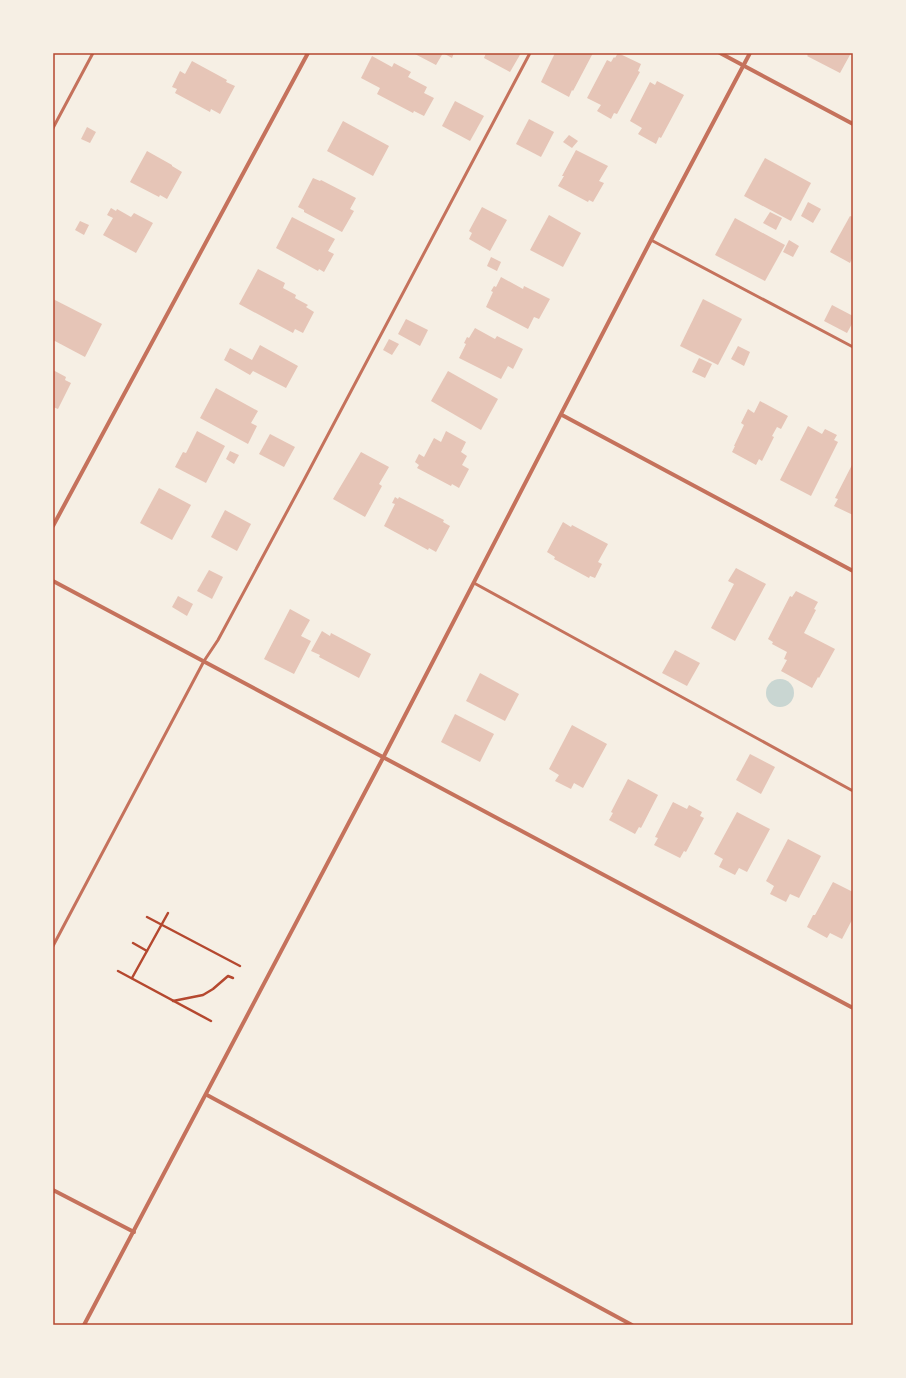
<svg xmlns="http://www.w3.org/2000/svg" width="906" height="1378" viewBox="0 0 906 1378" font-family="'Alegreya Sans',sans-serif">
<rect width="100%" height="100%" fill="#f6efe4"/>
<circle fill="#c9d6d2" cx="780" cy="693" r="14"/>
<g fill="#e6c5b7">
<polygon points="413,53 454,53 452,58 443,53 436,65"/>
<polygon points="486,53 521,53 510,72 484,58"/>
<polygon points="555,53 593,53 573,91 572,90 569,97 541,82"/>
<polygon points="618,53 641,64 638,71 640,72 617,114 614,113 611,119 597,111 601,105 587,98 607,60 611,62 614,57 615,58"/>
<polygon points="805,53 851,53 840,73 807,56 808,55"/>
<polygon points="372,56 392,67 394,63 411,72 408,77 427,87 424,93 434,98 424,116 414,111 413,113 377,94 380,88 361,78"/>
<polygon points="192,61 227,80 226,82 235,86 220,114 211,109 210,112 175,93 177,89 172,87 180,71 185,74"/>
<polygon points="657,81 684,95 661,138 659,137 656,144 638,134 642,128 630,121 650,82 655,85"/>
<polygon points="455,101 484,116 470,141 442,126"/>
<polygon points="529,119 554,132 541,157 516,144"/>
<polygon points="343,121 389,146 373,176 327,151"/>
<polygon points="87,127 96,132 90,143 81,139"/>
<polygon points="569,135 578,141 572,148 563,142"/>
<polygon points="576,150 608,166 599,181 604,183 593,202 589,200 588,202 558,186 564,176 562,176"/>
<polygon points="147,151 172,165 172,166 182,172 167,199 160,195 159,197 130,182"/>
<polygon points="765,158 811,183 791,221 744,196"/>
<polygon points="313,178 320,181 321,180 356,198 350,209 354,211 342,232 304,212 304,210 298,207"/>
<polygon points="808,202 821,209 813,223 801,216"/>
<polygon points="482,207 507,220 490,251 469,239 472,233 469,231"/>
<polygon points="111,208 116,211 117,209 131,217 134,213 153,223 136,253 103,235 113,218 107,215"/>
<polygon points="770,212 782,218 776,230 763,223"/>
<polygon points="549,215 581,233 563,267 530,250"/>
<polygon points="850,216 853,217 853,256 850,263 830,252"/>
<polygon points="292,217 335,239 328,251 334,254 324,272 319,269 318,271 276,248"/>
<polygon points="735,218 785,245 765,281 715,255"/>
<polygon points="80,221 89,225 84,235 75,230"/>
<polygon points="789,240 799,246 793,257 783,252"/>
<polygon points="491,257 501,262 497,271 487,266"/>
<polygon points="258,269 285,283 283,288 296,295 295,298 308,305 306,307 314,312 303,333 295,329 293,333 239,304"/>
<polygon points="501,277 523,289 524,286 550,299 539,319 534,317 528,329 486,307 493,292 491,291 494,286 496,287"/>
<polygon points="53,299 102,324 85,357 53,340"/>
<polygon points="703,299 742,319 718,365 680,346"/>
<polygon points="832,305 853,316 853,322 847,333 824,321"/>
<polygon points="406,319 428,330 420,346 398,334"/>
<polygon points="475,328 495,339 497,336 523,349 513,369 508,366 501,379 459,358 466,344 464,343 467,337 469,338"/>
<polygon points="389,339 399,344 392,355 383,350"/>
<polygon points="260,345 298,366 286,388 253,371 250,375 224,360 230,348 252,360"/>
<polygon points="738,346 750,352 744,366 731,359"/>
<polygon points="699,358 712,364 705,378 692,372"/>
<polygon points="53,370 66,377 65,380 71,383 58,409 53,407"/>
<polygon points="448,371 498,399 481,430 431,401"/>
<polygon points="216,388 258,411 251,423 257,426 248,444 200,418"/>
<polygon points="760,401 788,416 781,429 777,427 772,436 774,437 762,461 759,459 756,465 732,452 735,446 734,446 744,425 741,423 748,409 754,413"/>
<polygon points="808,426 822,434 825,429 837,435 834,440 838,442 811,496 780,480"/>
<polygon points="197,431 225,446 206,483 175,467 183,452 186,453"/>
<polygon points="446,431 466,442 461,452 467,456 462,465 469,469 459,488 452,484 451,486 417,468 419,465 415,462 419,454 424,457 434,438 441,442"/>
<polygon points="270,434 295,447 284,467 259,454"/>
<polygon points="230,451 239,455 234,464 226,459"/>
<polygon points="361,452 389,467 379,484 382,486 365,517 333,499"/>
<polygon points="853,463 853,515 834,506 838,499 835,498"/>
<polygon points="159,488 191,505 172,540 140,523"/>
<polygon points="395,497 398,499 399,497 444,520 443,522 450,526 436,552 429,548 428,550 384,526 395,504 392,503"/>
<polygon points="225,510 251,524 237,551 211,537"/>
<polygon points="563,522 571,527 572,525 608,544 598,562 602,564 595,578 590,576 589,578 554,559 555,557 547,552"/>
<polygon points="736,568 766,584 735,641 711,628 734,584 728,581"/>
<polygon points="209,570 223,577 212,599 197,591"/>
<polygon points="796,591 818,602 814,609 816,610 804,633 835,649 819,678 818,677 812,688 781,671 787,660 784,659 787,652 772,644 773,642 768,639 790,596 792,597"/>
<polygon points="178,596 193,604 187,616 172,607"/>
<polygon points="290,609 310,620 301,636 311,641 294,674 264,659"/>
<polygon points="322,631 330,636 331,633 371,654 359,678 319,657 320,655 311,651"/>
<polygon points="675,650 700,663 687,686 662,673"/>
<polygon points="480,673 519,694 505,721 466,701"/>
<polygon points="455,714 494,734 480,762 441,742"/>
<polygon points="572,725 607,744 583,788 574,783 571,789 555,781 559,775 549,769"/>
<polygon points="750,754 775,767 761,794 736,780"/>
<polygon points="628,779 658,795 641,828 639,827 635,834 609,820 613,813 611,812"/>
<polygon points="673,802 687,809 689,805 702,812 700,816 704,818 686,852 684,851 680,858 654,845 658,838 655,837"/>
<polygon points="737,812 770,829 747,872 739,868 735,875 719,867 723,859 714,854"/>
<polygon points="788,839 821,856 799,898 790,894 786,902 770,894 774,886 766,881"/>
<polygon points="833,882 853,892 853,918 842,939 830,933 827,938 807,927 813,915 815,915"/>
</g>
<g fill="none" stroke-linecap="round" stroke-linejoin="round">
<g stroke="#b5482f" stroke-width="2.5">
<polyline points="147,917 240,966"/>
<polyline points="133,943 147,951"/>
<polyline points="118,971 211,1021"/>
<polyline points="132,978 168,913"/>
<polyline points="173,1001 203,995 213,989 228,976 233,978"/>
</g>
<g stroke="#c5725c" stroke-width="3">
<polyline points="53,128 93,53"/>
<polyline points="651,240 853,347"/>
<polyline points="474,583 853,791"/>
<polyline points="53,946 204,661 218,640 304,480 530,53"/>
</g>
<g stroke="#c5725c" stroke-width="4">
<polyline points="720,53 853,124"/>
<polyline points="562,415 853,571"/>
<polyline points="53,526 308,53"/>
<polyline points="53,581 853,1008"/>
<polyline points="207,1095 632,1325"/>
<polyline points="53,1190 134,1232"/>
<polyline points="84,1325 384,756 651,240 750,53"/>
</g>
</g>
<rect width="906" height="1378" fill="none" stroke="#f6efe4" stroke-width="108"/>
<rect x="54" y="54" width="798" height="1270" fill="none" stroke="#b5482f" stroke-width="1.5"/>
</svg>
